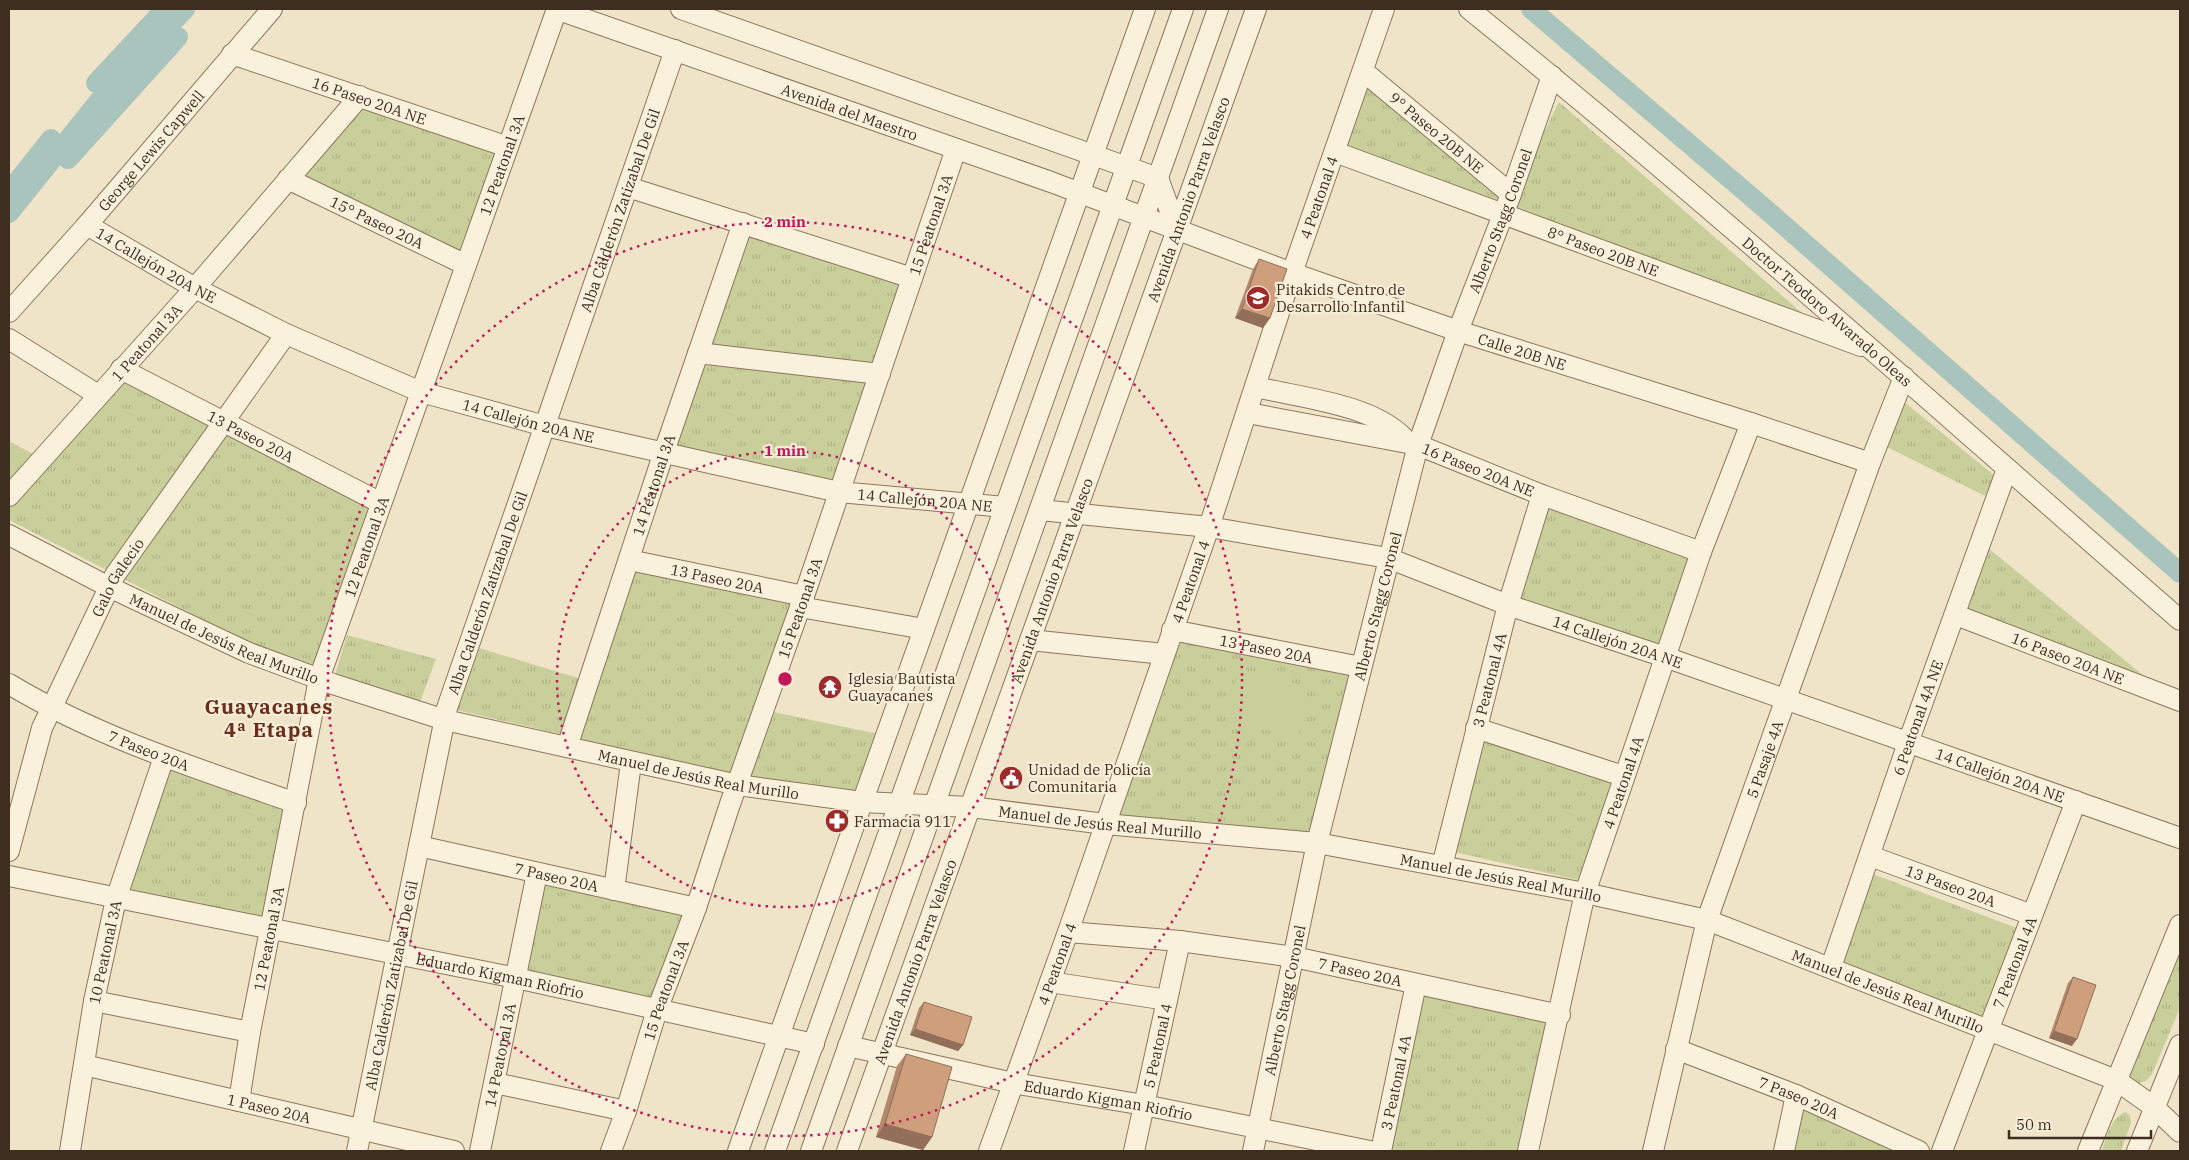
<svg xmlns="http://www.w3.org/2000/svg" width="2189" height="1160" viewBox="0 0 2189 1160" font-family="'IBM Plex Serif',serif">
<defs>
<pattern id="park-tufts" width="24" height="20" patternUnits="userSpaceOnUse" patternTransform="scale(1.25)"><rect width="24" height="20" fill="#c9cf9b"/><path d="M3 7l-1-3M5 7V3M7 7l1-3M15 17l-1-3M17 17v-4M19 17l1-3" fill="none" stroke="#aeb285"/></pattern>
</defs>
<rect width="100%" height="100%" fill="#f0e4c8"/>
<g fill="url(#park-tufts)">
<polygon points="1363,71 1510,194 1506,208 1559,102 1824,332 1335,153"/>
<polygon points="360,96 508,147 466,265 288,179"/>
<polygon points="744,224 912,278 839,491 666,453"/>
<polygon points="121,369 381,503 319,679 9,520 9,441 42,459"/>
<polygon points="1903,401 1995,476 1985,496 1883,445"/>
<polygon points="1542,495 1701,552 1665,657 1508,605"/>
<polygon points="1987,547 2155,685 1962,613"/>
<polygon points="629,560 803,595 764,710 888,736 862,802 738,785 569,736 447,708 469,645 588,681"/>
<polygon points="1172,630 1361,667 1317,843 1105,824"/>
<polygon points="347,635 436,659 420,702 333,682"/>
<polygon points="1483,732 1617,770 1578,880 1454,852"/>
<polygon points="164,757 296,803 272,929 116,899"/>
<polygon points="537,873 696,908 657,1010 516,978"/>
<polygon points="1870,873 2017,928 1983,1019 1838,962"/>
<polygon points="2180,951 2180,1008 2152,1074 2146,1081 2136,1084 2130,1078 2130,1069"/>
<polygon points="1416,984 1560,1015 1528,1151 1381,1151"/>
<polygon points="1797,1097 1915,1151 1786,1151"/>
<path d="M2125,1112l5,3 1,8 -10,28h-19c5,-14 8,-32 23,-39z"/>
</g>
<polygon fill="#c9cf9b" points="1239,670 1308,687 1298,739 1226,719"/>
<g fill="none" stroke-linecap="round" stroke-linejoin="round">
<g stroke="#a9c4bc" stroke-width="20">
<polyline points="1531,9 1762,206 2180,573"/>
<polyline points="96,83 165,9"/>
<polyline points="68,159 178,37"/>
<polyline points="9,192 51,139"/>
<polyline points="9,213 103,96 185,9"/>
</g>
<g stroke="#8d765c" stroke-width="22">
<g id="minor">
<path id="s1" d="M556,9l495,173 241,91 166,58 293,92 119,40"/>
<polyline points="681,9 1158,178"/>
<path id="s2" d="M1469,9c243,196 476,406 711,611"/>
<path id="s3" d="M232,54l276,93"/>
<path id="s4" d="M1363,71l148,123"/>
<path id="s5" d="M1335,152l526,194"/>
<polyline points="1158,178 1177,230"/>
<path id="s6" d="M288,179l178,86"/>
<polyline points="628,187 912,278"/>
<path id="s7" d="M87,225l108,63 91,46 135,58 124,34 294,66 166,15"/>
<path id="s8" d="M9,312l78,-87 185,-216"/>
<polyline points="9,339 98,395"/>
<polyline points="698,353 880,374"/>
<path id="s9" d="M121,369l260,134"/>
<path d="M1256,387c46,11 115,17 148,51"/>
<path id="s10" d="M1248,413l170,32 124,50 159,57"/>
<path id="s11" d="M9,496l186,-208 165,-192"/>
<path id="s12" d="M1040,510l169,17 179,31 120,47 157,52 515,181"/>
<path id="s13" d="M9,535l100,52 140,66 84,31 112,36 293,65 124,17 109,5 134,17 212,19 268,50 122,27 409,160 38,27 26,25"/>
<path id="s14" d="M629,560l175,36"/>
<polyline points="800,607 924,629"/>
<path id="s15" d="M1956,615l224,86"/>
<path id="s16" d="M1172,630l189,37"/>
<polyline points="1030,640 1164,654"/>
<path id="s17" d="M9,684c88,53 189,85 287,119"/>
<polyline points="1476,728 1623,776"/>
<path id="s18" d="M567,747l97,-295 79,-229"/>
<path id="s19" d="M419,846l277,62"/>
<path id="s20" d="M9,851l33,-123 73,-153 171,-241"/>
<path id="s21" d="M1870,856l162,59"/>
<path id="s22" d="M1442,866l66,-261 34,-110"/>
<path id="s23" d="M9,876l507,102 298,66"/>
<polyline points="614,890 631,763"/>
<path id="s24" d="M1068,932l112,9 114,16 266,58"/>
<path id="s25" d="M1831,967l77,-224 99,-274"/>
<polyline points="1050,982 1167,1000"/>
<polyline points="94,1001 250,1032"/>
<path id="s26" d="M848,1046l165,37 131,22 226,46"/>
<path id="s27" d="M1676,1049l120,46 123,56"/>
<path id="s28" d="M84,1065l370,86"/>
<polyline points="495,1083 626,1111"/>
<path id="s29" d="M239,1101l11,-69 69,-353 238,-670"/>
<path id="s30" d="M70,1151l24,-150 22,-102 48,-142"/>
<path id="s31" d="M357,1151l90,-443 228,-658"/>
<path id="s32" d="M480,1151l57,-278"/>
<path id="s33" d="M611,1151l15,-40 31,-101 39,-102 34,-104 74,-208 152,-447"/>
<polyline points="738,1151 1145,9"/>
<polyline points="775,1151 1183,9"/>
<polyline points="811,1151 1218,9"/>
<path id="s34" d="M847,1151l409,-1142"/>
<path id="s35" d="M989,1151l79,-219 141,-405 83,-254 92,-264"/>
<path id="s36" d="M1134,1151l46,-210"/>
<path id="s37" d="M1253,1151l64,-308 101,-398 40,-114 53,-137 41,-118"/>
<path id="s38" d="M1381,1151l35,-167"/>
<path id="s39" d="M1528,1151l57,-258 116,-341 50,-129"/>
<path id="s40" d="M1653,1151l54,-231 163,-457 34,-86"/>
<polyline points="1784,1151 1796,1095"/>
<path id="s41" d="M1942,1151l134,-350"/>
<polyline points="2088,1151 2180,925"/>
<polyline points="2137,1151 2180,1045"/>
</g>
</g>
<use href="#minor" stroke="#faf1dc" stroke-width="20"/>
</g>
<g fill="#b2896c">
<polygon points="1259,259 1270,318 1263,328 1235,318 1253,269"/>
<polygon points="2073,977 2072,1046 2049,1038 2068,983"/>
<polygon points="924,1002 963,1045 958,1051 910,1035 919,1008"/>
<polygon points="906,1054 932,1137 923,1150 876,1137 897,1066"/>
</g>
<g fill="#916f58">
<polygon points="1242,309 1270,318 1263,328 1235,318"/>
<polygon points="915,1029 963,1045 958,1051 910,1035"/>
<polygon points="2054,1031 2077,1039 2072,1046 2049,1038"/>
<polygon points="885,1124 932,1137 923,1150 876,1137"/>
</g>
<g fill="#cf9f7d" stroke="#916f58">
<polygon points="1259,259 1287,269 1270,318 1242,309"/>
<polygon points="2073,977 2096,985 2077,1039 2054,1031"/>
<polygon points="924,1002 972,1017 963,1045 915,1029"/>
<polygon points="906,1054 952,1067 932,1137 885,1124"/>
</g>
<g fill="none" stroke="#c2185b" stroke-width="2.5" stroke-dasharray="2.5 5">
<circle cx="785" cy="679" r="228"/>
<circle cx="785" cy="679" r="457"/>
</g>
<defs>
<g id="school-disc" transform="scale(1.25)"><circle r="9.5" fill="#9e2a2b" stroke="#f7eed8"/><path d="M0-5L7-2L0 1L-7-2ZM-4 1L0 2.5L4 1V4Q0 6-4 4Z" fill="#fff"/></g>
<g id="temple-disc" transform="scale(1.25)"><circle r="9.5" fill="#9e2a2b" stroke="#f7eed8"/><path d="M0-6L5-2H3V0L6.5 2.5H4V6H1.5V3h-3V6H-4V2.5H-6.5L-3 0V-2H-5Z" fill="#fff"/></g>
<g id="civic-disc" transform="scale(1.25)"><circle r="9.5" fill="#9e2a2b" stroke="#f7eed8"/><path d="M-.6-6.5H3V-4.5H.6V-3L4-1V1h2V6H-6V1h2V-1L-.6-3ZM-1.2 2.5V6h2.4V2.5Z" fill="#fff"/></g>
<g id="pharmacy-disc" transform="scale(1.25)"><circle r="9.5" fill="#9e2a2b" stroke="#f7eed8"/><path d="M-2-6h4v4h4v4h-4v4h-4v-4h-4v-4h4Z" fill="#fff"/></g>
</defs>
<g fill-rule="evenodd">
<use href="#school-disc" x="1258" y="298"/>
<use href="#temple-disc" x="830" y="687"/>
<use href="#civic-disc" x="1011" y="778"/>
<use href="#pharmacy-disc" x="837" y="821"/>
</g>
<g text-anchor="middle" dominant-baseline="central" stroke-width="4.5" stroke-linejoin="round" paint-order="stroke">
<g font-size="15" fill="#3d2e20" stroke="#f7eed8">
<text stroke="none"><textPath href="#s3" startOffset="145">16 Paseo 20A NE</textPath></text>
<text stroke="none"><textPath href="#s1" startOffset="311">Avenida del Maestro</textPath></text>
<text stroke="none"><textPath href="#s4" startOffset="96">9° Paseo 20B NE</textPath></text>
<text stroke="none"><textPath href="#s8" startOffset="215">George Lewis Capwell</textPath></text>
<text stroke="none"><textPath href="#s29" startOffset="975">12 Peatonal 3A</textPath></text>
<text stroke="none"><textPath href="#s35" startOffset="1009">4 Peatonal 4</textPath></text>
<text stroke="none"><textPath href="#s34" startOffset="1011">Avenida Antonio Parra Velasco</textPath></text>
<text stroke="none"><textPath href="#s31" startOffset="979">Alba Calderón Zatizabal De Gil</textPath></text>
<text stroke="none"><textPath href="#s37" startOffset="964">Alberto Stagg Coronel</textPath></text>
<text stroke="none"><textPath href="#s6" startOffset="99">15° Paseo 20A</textPath></text>
<text stroke="none"><textPath href="#s33" startOffset="980">15 Peatonal 3A</textPath></text>
<text stroke="none"><textPath href="#s5" startOffset="286">8° Paseo 20B NE</textPath></text>
<text stroke="none"><textPath href="#s7" startOffset="80">14 Callejón 20A NE</textPath></text>
<text stroke="none"><textPath href="#s2" startOffset="469">Doctor Teodoro Alvarado Oleas</textPath></text>
<text stroke="none"><textPath href="#s11" startOffset="206">1 Peatonal 3A</textPath></text>
<text stroke="none"><textPath href="#s1" startOffset="1025">Calle 20B NE</textPath></text>
<text stroke="none"><textPath href="#s7" startOffset="485">14 Callejón 20A NE</textPath></text>
<text stroke="none"><textPath href="#s9" startOffset="146">13 Paseo 20A</textPath></text>
<text stroke="none"><textPath href="#s10" startOffset="238">16 Paseo 20A NE</textPath></text>
<text stroke="none"><textPath href="#s18" startOffset="276">14 Peatonal 3A</textPath></text>
<text stroke="none"><textPath href="#s7" startOffset="890">14 Callejón 20A NE</textPath></text>
<text stroke="none"><textPath href="#s29" startOffset="570">12 Peatonal 3A</textPath></text>
<text stroke="none"><textPath href="#s20" startOffset="296">Galo Galecio</textPath></text>
<text stroke="none"><textPath href="#s14" startOffset="90">13 Paseo 20A</textPath></text>
<text stroke="none"><textPath href="#s34" startOffset="606">Avenida Antonio Parra Velasco</textPath></text>
<text stroke="none"><textPath href="#s35" startOffset="604">4 Peatonal 4</textPath></text>
<text stroke="none"><textPath href="#s31" startOffset="574">Alba Calderón Zatizabal De Gil</textPath></text>
<text stroke="none"><textPath href="#s37" startOffset="559">Alberto Stagg Coronel</textPath></text>
<text stroke="none"><textPath href="#s33" startOffset="575">15 Peatonal 3A</textPath></text>
<text stroke="none"><textPath href="#s13" startOffset="239">Manuel de Jesús Real Murillo</textPath></text>
<text stroke="none"><textPath href="#s12" startOffset="596">14 Callejón 20A NE</textPath></text>
<text stroke="none"><textPath href="#s16" startOffset="96">13 Paseo 20A</textPath></text>
<text stroke="none"><textPath href="#s15" startOffset="120">16 Paseo 20A NE</textPath></text>
<text stroke="none"><textPath href="#s22" startOffset="192">3 Peatonal 4A</textPath></text>
<text stroke="none"><textPath href="#s25" startOffset="264">6 Peatonal 4A NE</textPath></text>
<text stroke="none"><textPath href="#s17" startOffset="155">7 Paseo 20A</textPath></text>
<text stroke="none"><textPath href="#s40" startOffset="408">5 Pasaje 4A</textPath></text>
<text stroke="none"><textPath href="#s13" startOffset="734">Manuel de Jesús Real Murillo</textPath></text>
<text stroke="none"><textPath href="#s12" startOffset="1001">14 Callejón 20A NE</textPath></text>
<text stroke="none"><textPath href="#s39" startOffset="381">4 Peatonal 4A</textPath></text>
<text stroke="none"><textPath href="#s13" startOffset="1139">Manuel de Jesús Real Murillo</textPath></text>
<text stroke="none"><textPath href="#s19" startOffset="141">7 Paseo 20A</textPath></text>
<text stroke="none"><textPath href="#s13" startOffset="1544">Manuel de Jesús Real Murillo</textPath></text>
<text stroke="none"><textPath href="#s21" startOffset="86">13 Paseo 20A</textPath></text>
<text stroke="none"><textPath href="#s29" startOffset="165">12 Peatonal 3A</textPath></text>
<text stroke="none"><textPath href="#s30" startOffset="202">10 Peatonal 3A</textPath></text>
<text stroke="none"><textPath href="#s34" startOffset="201">Avenida Antonio Parra Velasco</textPath></text>
<text stroke="none"><textPath href="#s41" startOffset="202">7 Peatonal 4A</textPath></text>
<text stroke="none"><textPath href="#s35" startOffset="199">4 Peatonal 4</textPath></text>
<text stroke="none"><textPath href="#s24" startOffset="295">7 Paseo 20A</textPath></text>
<text stroke="none"><textPath href="#s23" startOffset="501">Eduardo Kigman Riofrio</textPath></text>
<text stroke="none"><textPath href="#s31" startOffset="169">Alba Calderón Zatizabal De Gil</textPath></text>
<text stroke="none"><textPath href="#s33" startOffset="170">15 Peatonal 3A</textPath></text>
<text stroke="none"><textPath href="#s13" startOffset="1949">Manuel de Jesús Real Murillo</textPath></text>
<text stroke="none"><textPath href="#s37" startOffset="154">Alberto Stagg Coronel</textPath></text>
<text stroke="none"><textPath href="#s36" startOffset="108">5 Peatonal 4</textPath></text>
<text stroke="none"><textPath href="#s32" startOffset="98">14 Peatonal 3A</textPath></text>
<text stroke="none"><textPath href="#s38" startOffset="70">3 Peatonal 4A</textPath></text>
<text stroke="none"><textPath href="#s27" startOffset="132">7 Paseo 20A</textPath></text>
<text stroke="none"><textPath href="#s26" startOffset="266">Eduardo Kigman Riofrio</textPath></text>
<text stroke="none"><textPath href="#s28" startOffset="190">1 Paseo 20A</textPath></text>
</g>
<g font-size="15" fill="#3d2e20" stroke="#f7eed8" text-anchor="start">
<text x="1276" y="289">Pitakids Centro de<tspan x="1276" dy="17">Desarrollo Infantil</tspan></text>
<text x="848" y="678">Iglesia Bautista<tspan x="848" dy="17">Guayacanes</tspan></text>
<text x="1028" y="769">Unidad de Policía<tspan x="1028" dy="17">Comunitaria</tspan></text>
<text x="854" y="821">Farmacia 911</text>
</g>
<g font-size="20" font-weight="bold" letter-spacing="1" fill="#6b2e1e" stroke="#f7eed8">
<text x="269" y="706">Guayacanes<tspan x="269" dy="23">4ª Etapa</tspan></text>
</g>
</g>
<circle cx="785" cy="679" r="8" fill="#c2185b" stroke="#f7eed8" stroke-width="2.5"/>
<g font-size="15" text-anchor="middle" font-weight="bold" fill="#c2185b" stroke="#f7eed8" stroke-width="4.5" stroke-linejoin="round" paint-order="stroke">
<text x="785" y="227">2 min</text>
<text x="785" y="456">1 min</text>
</g>
<rect width="2189" height="1160" fill="none" stroke="#3d2e20" stroke-width="20"/>
<path d="M2009 1130v8h142v-8" fill="none" stroke="#3d2e20" stroke-width="2.5"/>
<text x="2016" y="1130" font-size="15" fill="#3d2e20" stroke="#f7eed8" stroke-width="4" paint-order="stroke">50 m</text>
</svg>
